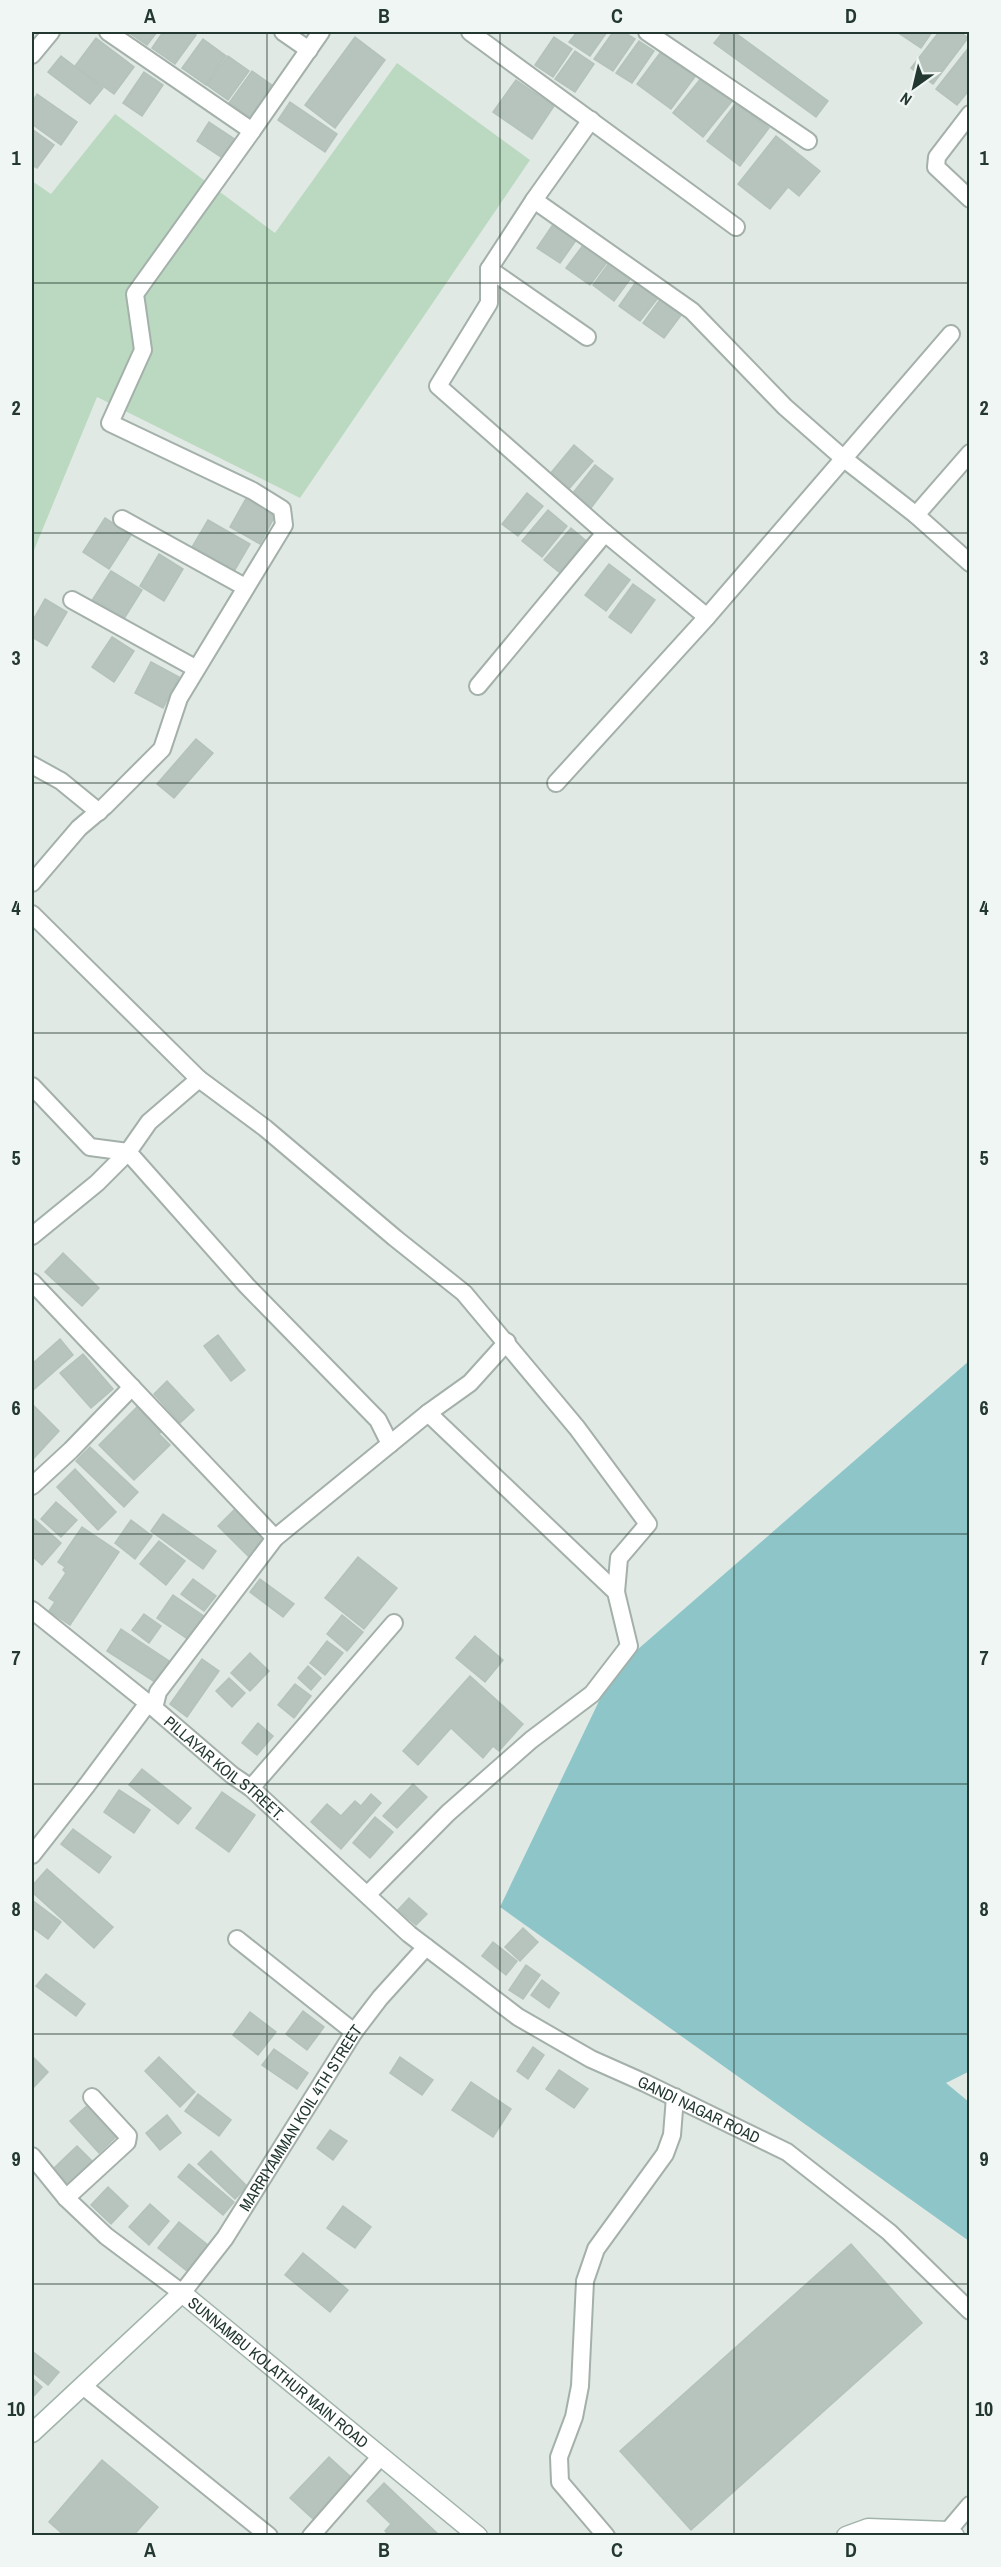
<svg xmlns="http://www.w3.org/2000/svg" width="1001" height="2567" viewBox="0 0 1001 2567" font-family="'Archivo Narrow',sans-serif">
<rect width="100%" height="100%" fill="#e0e9e4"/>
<polygon fill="#bbd8c0" points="397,63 530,160 300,498 97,397 32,555 32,181 51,194 115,114 275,233"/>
<polygon fill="#8ec5c9" points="969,1361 970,2071 946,2083 969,2102 969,2241 500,1907 614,1670"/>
<g fill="#b6c4bd" stroke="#b4c2bb" stroke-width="1.5">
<polygon points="128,32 157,32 147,45"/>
<polygon points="163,32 191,32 196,35 175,64 152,48"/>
<polygon points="577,32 607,32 590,56 569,42"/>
<polygon points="613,32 624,32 635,39 613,71 594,59"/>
<polygon points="723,32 734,32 828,101 816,117 714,43"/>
<polygon points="897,32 932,32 921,48"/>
<polygon points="939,32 960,32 968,38 933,84 911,68"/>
<polygon points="355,37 385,60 335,128 305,105"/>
<polygon points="554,37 572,49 553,77 535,65"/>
<polygon points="96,38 134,67 114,94 75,66"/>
<polygon points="203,39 226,56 206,85 182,68"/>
<polygon points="639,41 654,51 632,83 616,73"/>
<polygon points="970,46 970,89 957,105 936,89"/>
<polygon points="663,49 697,74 671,109 637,84"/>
<polygon points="575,51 594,64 575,92 555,79"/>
<polygon points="61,56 103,88 90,104 48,72"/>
<polygon points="228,56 249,71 228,100 207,85"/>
<polygon points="252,71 273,86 250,118 229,103"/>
<polygon points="144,72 163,85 142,116 123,103"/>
<polygon points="702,77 732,101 703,137 673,113"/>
<polygon points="516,80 554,106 532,139 493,112"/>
<polygon points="37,94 77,122 61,145 32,124 32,103"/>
<polygon points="290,102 337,134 325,152 278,120"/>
<polygon points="736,103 769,128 740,166 707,141"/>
<polygon points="209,122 236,140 224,159 197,141"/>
<polygon points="32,129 54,145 37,168 32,165"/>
<polygon points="776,136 820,171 799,196 788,187 770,209 738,184"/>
<polygon points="554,223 577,239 560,263 537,248"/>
<polygon points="584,244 608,261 590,285 566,268"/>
<polygon points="609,263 631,278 614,301 593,285"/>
<polygon points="636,282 658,298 640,321 619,306"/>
<polygon points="661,298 682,314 664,338 643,323"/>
<polygon points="574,445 593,461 568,490 550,474"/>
<polygon points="595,465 613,479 591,508 573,493"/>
<polygon points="527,493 543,506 518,536 502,524"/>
<polygon points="248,495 277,512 260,544 230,527"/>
<polygon points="548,510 567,526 542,557 522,541"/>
<polygon points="105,518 131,535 109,569 83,552"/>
<polygon points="208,520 250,544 233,573 191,549"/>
<polygon points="571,528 590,544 564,576 544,560"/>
<polygon points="159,554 183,569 164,601 140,586"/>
<polygon points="609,564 630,580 606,611 585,595"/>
<polygon points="111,571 142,590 122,622 91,602"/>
<polygon points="633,584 655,600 631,633 609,617"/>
<polygon points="45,599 67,612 47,646 32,637 32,622"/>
<polygon points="112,637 134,651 114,682 92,667"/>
<polygon points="151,662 179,677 163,708 135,693"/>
<polygon points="196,739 213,753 174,798 157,784"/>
<polygon points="63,1253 99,1288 82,1306 45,1272"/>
<polygon points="218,1335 245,1370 231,1381 204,1346"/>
<polygon points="60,1339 73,1355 32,1391 32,1364"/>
<polygon points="83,1354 113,1389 91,1408 60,1373"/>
<polygon points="167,1381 194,1410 180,1423 154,1394"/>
<polygon points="141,1403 165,1428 159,1434 170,1445 134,1480 99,1445"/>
<polygon points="32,1404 59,1431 34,1458 32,1455"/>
<polygon points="90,1447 138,1492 124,1507 76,1461"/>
<polygon points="75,1469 116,1512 98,1530 57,1487"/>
<polygon points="56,1502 77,1520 61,1537 41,1519"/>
<polygon points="236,1508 267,1539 249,1557 218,1526"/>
<polygon points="163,1514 216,1551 203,1569 151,1531"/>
<polygon points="32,1517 61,1543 42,1565 32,1556"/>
<polygon points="131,1520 152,1536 135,1559 115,1543"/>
<polygon points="82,1527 119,1552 70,1625 49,1611 55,1602 49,1598 66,1573 63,1570 65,1567 58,1562"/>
<polygon points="159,1541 185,1561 166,1585 140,1564"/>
<polygon points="358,1557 397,1588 364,1629 325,1598"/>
<polygon points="193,1579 216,1596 204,1611 181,1594"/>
<polygon points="260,1579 294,1604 283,1617 250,1592"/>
<polygon points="173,1595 208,1619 192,1642 157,1618"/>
<polygon points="144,1614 161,1626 149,1643 132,1630"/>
<polygon points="342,1615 363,1632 347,1651 327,1634"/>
<polygon points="121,1629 172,1663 158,1684 107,1651"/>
<polygon points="475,1636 503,1660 485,1682 456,1658"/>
<polygon points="327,1641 343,1653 325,1675 310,1663"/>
<polygon points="250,1653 269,1671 250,1691 231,1673"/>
<polygon points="202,1659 219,1671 187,1717 170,1704"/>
<polygon points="308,1666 321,1678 311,1690 298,1678"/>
<polygon points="470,1676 523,1724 499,1751 493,1746 483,1758 451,1728 418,1765 403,1751"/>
<polygon points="229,1678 245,1693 232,1707 216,1691"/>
<polygon points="295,1684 311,1696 294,1718 278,1705"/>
<polygon points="258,1723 273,1736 257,1755 242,1743"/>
<polygon points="142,1769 191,1808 178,1824 129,1785"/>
<polygon points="413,1784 427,1797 397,1828 383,1816"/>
<polygon points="119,1790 150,1810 134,1833 104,1812"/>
<polygon points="222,1792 255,1815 229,1852 196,1828"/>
<polygon points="371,1794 381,1803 341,1849 311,1822 327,1804 341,1816 355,1801 361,1806"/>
<polygon points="375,1817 393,1832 370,1858 353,1843"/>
<polygon points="73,1829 111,1857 99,1873 61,1844"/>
<polygon points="47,1869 113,1927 94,1948 32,1892 32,1886"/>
<polygon points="409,1898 427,1914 416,1925 398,1910"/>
<polygon points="32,1900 61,1922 48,1939 32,1927"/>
<polygon points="523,1928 538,1942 520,1961 505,1947"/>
<polygon points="493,1942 517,1961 506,1975 482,1956"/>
<polygon points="526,1965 540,1975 523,1999 509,1990"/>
<polygon points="46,1974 85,2004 76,2016 36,1986"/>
<polygon points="542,1980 559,1993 549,2008 531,1995"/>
<polygon points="303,2011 324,2027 307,2050 286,2034"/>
<polygon points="250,2012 276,2032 258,2055 233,2035"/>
<polygon points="533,2047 544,2055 528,2079 517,2071"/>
<polygon points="274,2049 308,2073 297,2089 262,2065"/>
<polygon points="32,2056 48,2072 32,2089"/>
<polygon points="159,2057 195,2092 180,2107 145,2071"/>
<polygon points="400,2057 433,2080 422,2095 390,2073"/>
<polygon points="559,2070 588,2089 574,2108 546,2089"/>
<polygon points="471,2082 511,2109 493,2137 452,2110"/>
<polygon points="198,2094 231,2120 219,2136 185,2111"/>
<polygon points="89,2104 120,2133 99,2153 70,2121"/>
<polygon points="167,2115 181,2133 160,2150 146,2133"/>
<polygon points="330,2130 347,2141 333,2160 317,2148"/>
<polygon points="77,2146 92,2161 68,2184 53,2169"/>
<polygon points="211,2151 247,2186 235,2199 198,2164"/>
<polygon points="189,2164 234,2202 223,2215 178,2177"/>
<polygon points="108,2187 128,2206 111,2224 91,2205"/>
<polygon points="150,2204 169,2221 149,2245 129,2227"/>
<polygon points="343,2206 371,2227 355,2248 327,2228"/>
<polygon points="179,2222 208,2245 187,2271 158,2248"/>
<polygon points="851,2244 922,2323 691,2530 620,2451"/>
<polygon points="303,2253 348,2290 330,2312 285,2275"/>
<polygon points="32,2351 59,2372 48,2385 32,2372"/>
<polygon points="32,2378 42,2387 32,2398"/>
<polygon points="329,2457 352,2478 313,2519 290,2498"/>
<polygon points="102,2460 158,2507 133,2536 65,2536 49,2522"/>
<polygon points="384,2483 440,2536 390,2536 385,2531 391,2524 367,2501"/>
</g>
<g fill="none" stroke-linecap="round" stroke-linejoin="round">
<g stroke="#a4b0aa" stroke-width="20">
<g id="street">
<polyline points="108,32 252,131 321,32"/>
<polyline points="283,32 309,50"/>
<polyline points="470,32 736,227"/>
<polyline points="647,32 808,141"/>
<polyline points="32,55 51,32"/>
<polyline points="970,114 937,157 936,167 970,199"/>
<polyline points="591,120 534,200 489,269 489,303 438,386 605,533 707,617"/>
<polyline points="534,200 692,311 785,407 843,458 916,515 970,563"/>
<polyline points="489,269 587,337"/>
<polyline points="916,515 970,453"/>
<polyline points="122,519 245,587"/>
<polyline points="72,600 195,668"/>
<polyline points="478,686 605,533"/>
<polyline points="32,765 61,781 99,812"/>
<polyline points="556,783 707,617 951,334"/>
<polyline points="32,883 79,828 105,806 162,749 179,698 284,525 282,509 253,491 110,423 143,350 135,294 252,131"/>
<polyline points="32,914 199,1079 149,1122 128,1152 97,1183 32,1236"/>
<polyline points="199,1079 265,1128 395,1238 464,1293 577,1428 648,1524 619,1558 616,1592"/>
<polyline points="32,1086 90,1147 128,1152 247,1286 378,1420 390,1444"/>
<polyline points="32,1282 275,1538"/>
<polyline points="32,1486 71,1450 132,1387"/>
<path id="s1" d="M32,1610l122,98 78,67 19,13 158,146 109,83 73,42 54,24 142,69 102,80 81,79"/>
<polyline points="154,1708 158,1692 275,1538 428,1413"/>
<polyline points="251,1788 394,1623"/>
<polyline points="32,1855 87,1785 148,1703"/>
<polyline points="368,1894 448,1813 531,1740 592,1694 629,1646 616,1592 428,1413 470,1383 507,1342"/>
<polyline points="237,1939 354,2032"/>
<path id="s2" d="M32,2156l34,42 40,38 76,57 43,-55 129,-206 26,-34 46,-51"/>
<polyline points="66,2198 127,2142 128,2136 92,2097"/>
<polyline points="83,2386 269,2536"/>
<polyline points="948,2531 970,2505"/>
<polyline points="311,2536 381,2456"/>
<polyline points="606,2536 560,2482 559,2457 574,2417 580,2386 585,2281 596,2249 665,2154 672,2135 675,2097"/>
</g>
</g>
<g stroke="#a1b4ab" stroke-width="21">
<g id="secondary">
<path id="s3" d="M32,2433l150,-140 296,243"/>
<polyline points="846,2536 868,2528 948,2531 955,2536"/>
</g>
</g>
<use href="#street" stroke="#fff" stroke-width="16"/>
<use href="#secondary" stroke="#fff" stroke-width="18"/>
</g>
<path fill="none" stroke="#233830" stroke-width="1.5" stroke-opacity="0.55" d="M267,32v2504M500,32v2504M734,32v2504M32,283h938M32,533h938M32,783h938M32,1033h938M32,1284h938M32,1534h938M32,1784h938M32,2034h938M32,2284h938"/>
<g text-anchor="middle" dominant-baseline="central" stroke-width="5" stroke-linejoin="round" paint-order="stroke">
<g font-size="16" fill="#233830" stroke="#f0f6f3">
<text stroke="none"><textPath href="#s1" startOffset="249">PILLAYAR KOIL STREET.</textPath></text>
<text stroke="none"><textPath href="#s1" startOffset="838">GANDI NAGAR ROAD</textPath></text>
<text stroke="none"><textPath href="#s2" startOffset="416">MARRIYAMMAN KOIL 4TH STREET</textPath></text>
<text stroke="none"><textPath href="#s3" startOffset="330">SUNNAMBU KOLATHUR MAIN ROAD</textPath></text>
</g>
</g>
<rect width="1001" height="2567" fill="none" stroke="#f0f6f3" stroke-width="66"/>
<g transform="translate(914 87) rotate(214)" stroke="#f0f6f3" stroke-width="4.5" paint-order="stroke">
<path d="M0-4.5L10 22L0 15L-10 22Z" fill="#233830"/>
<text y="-9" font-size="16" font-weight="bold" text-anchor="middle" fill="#233830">N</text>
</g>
<rect x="33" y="33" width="935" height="2501" fill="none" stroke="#233830" stroke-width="2"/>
<g font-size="20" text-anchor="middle" font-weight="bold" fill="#233830">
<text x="150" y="23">A</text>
<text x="384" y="23">B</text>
<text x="617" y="23">C</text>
<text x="851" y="23">D</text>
<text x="16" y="165">1</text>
<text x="984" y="165">1</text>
<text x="16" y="415">2</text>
<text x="984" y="415">2</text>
<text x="16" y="665">3</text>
<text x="984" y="665">3</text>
<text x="16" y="915">4</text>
<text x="984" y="915">4</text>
<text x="16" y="1165">5</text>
<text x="984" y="1165">5</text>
<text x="16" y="1415">6</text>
<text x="984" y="1415">6</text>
<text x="16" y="1665">7</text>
<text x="984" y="1665">7</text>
<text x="16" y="1916">8</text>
<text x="984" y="1916">8</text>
<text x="16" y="2166">9</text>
<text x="984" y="2166">9</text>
<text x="16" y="2416">10</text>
<text x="984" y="2416">10</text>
<text x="150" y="2557">A</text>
<text x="384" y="2557">B</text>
<text x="617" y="2557">C</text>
<text x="851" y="2557">D</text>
</g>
</svg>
